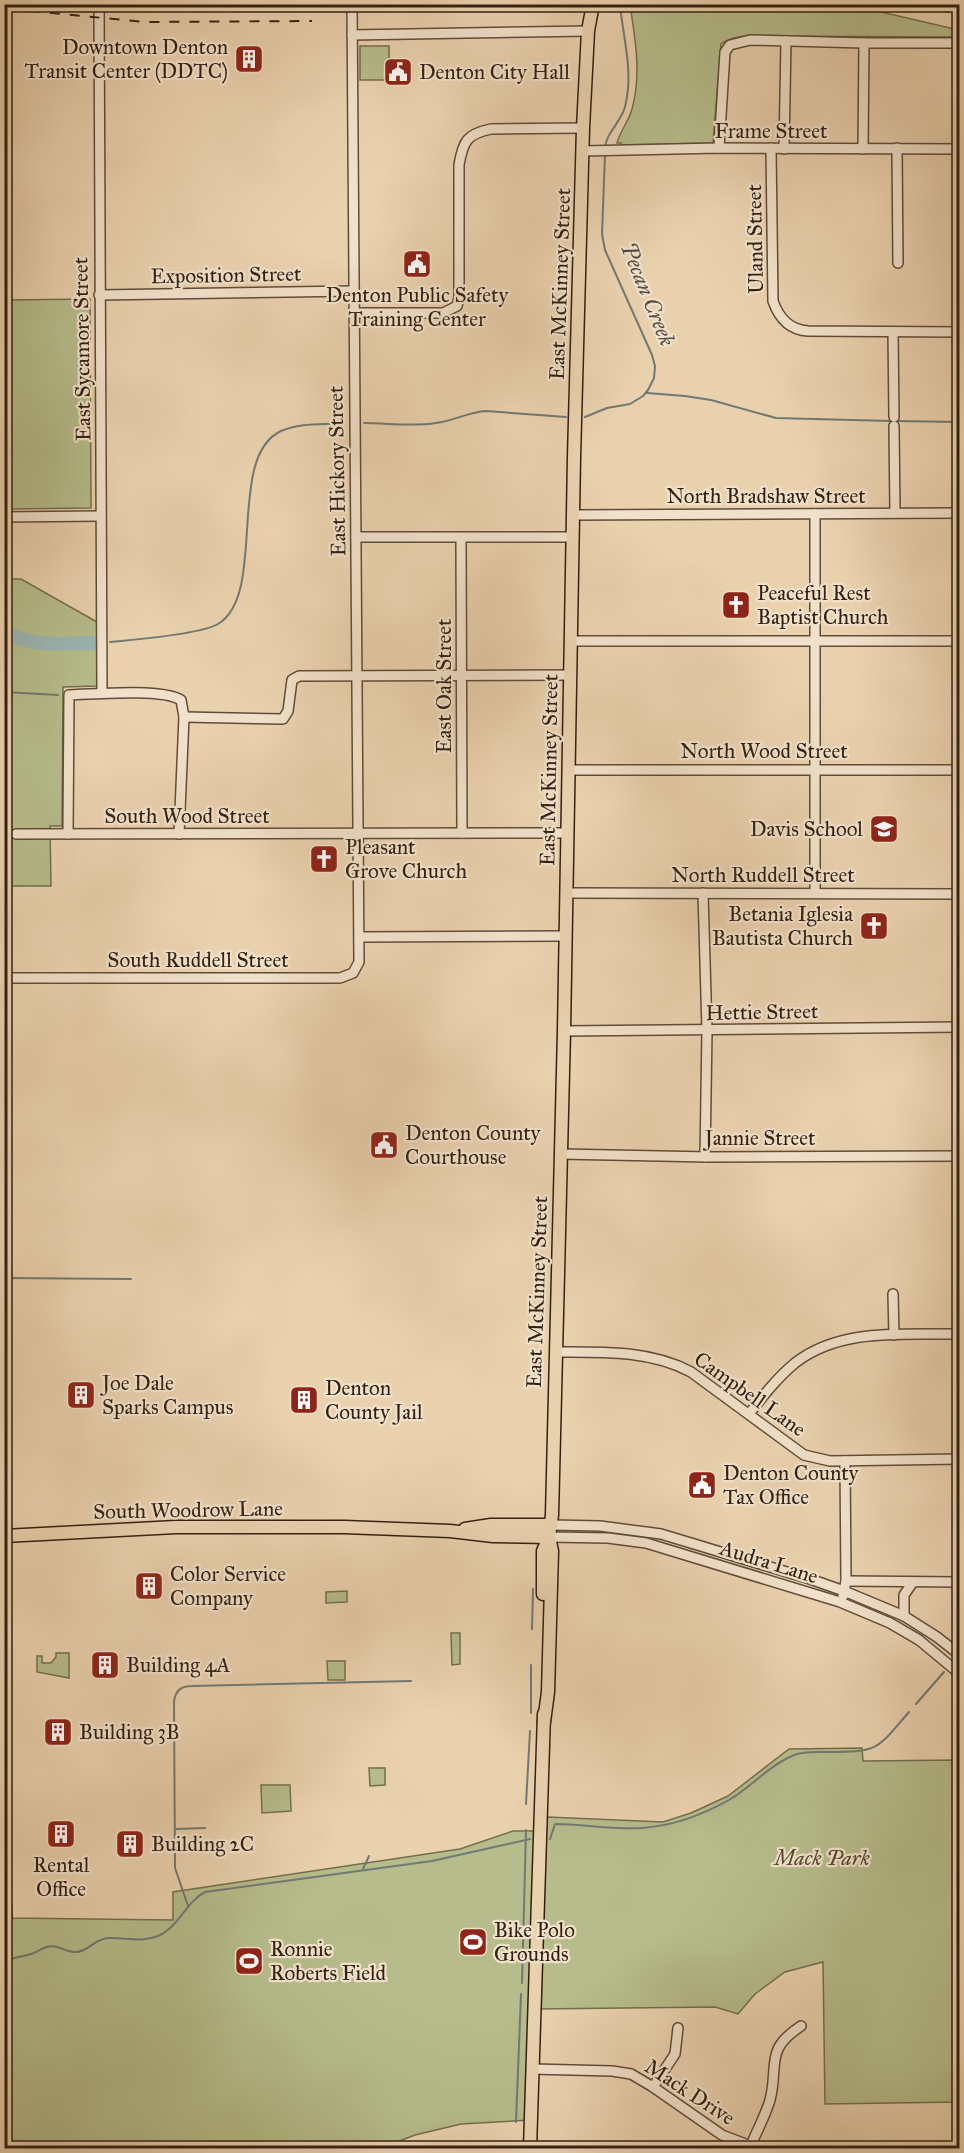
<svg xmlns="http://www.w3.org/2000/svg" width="964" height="2153" viewBox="0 0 964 2153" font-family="'IM FELL Great Primer',serif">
<rect width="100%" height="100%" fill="#ead1ae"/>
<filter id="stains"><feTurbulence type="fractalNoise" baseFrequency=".00333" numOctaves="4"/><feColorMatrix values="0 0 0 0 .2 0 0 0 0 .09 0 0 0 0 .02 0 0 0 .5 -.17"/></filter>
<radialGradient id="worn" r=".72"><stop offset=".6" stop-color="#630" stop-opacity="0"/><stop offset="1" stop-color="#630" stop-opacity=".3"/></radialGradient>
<g fill="#b6bc8b" stroke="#746e4e" stroke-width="1.5">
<path d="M763,7l86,1 28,3 82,19v7l-196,-1c-15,0 -30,-1 -42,8l-8,99 -92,2v-2h-4c3,-12 12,-22 15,-34 9,-33 4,-65 -1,-98z"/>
<rect x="360" y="46" width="29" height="34"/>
<polygon points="90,299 91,508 5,509 5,300"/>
<polygon points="4,579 21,579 97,622 97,686 63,687 62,826 50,826 51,886 5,886"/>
<polygon points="347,1591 347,1602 326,1603 326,1592"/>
<polygon points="451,1633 460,1633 460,1664 452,1665"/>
<polygon points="56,1653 69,1653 69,1678 37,1672 37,1656 42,1656 42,1663 51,1663 56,1657"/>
<polygon points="327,1661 345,1661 345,1680 328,1680"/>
<polygon points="862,1748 863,1761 959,1760 959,2102 825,2104 823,1962 785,1972 755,1994 738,2014 715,2007 534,2009 531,2120 461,2124 415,2135 381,2148 5,2148 4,1861 8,1918 173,1920 173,1892 460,1849 513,1831 540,1831 548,1817 663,1822 691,1813 728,1796 789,1749"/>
<polygon points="369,1768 385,1768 385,1785 370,1786"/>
<polygon points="261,1785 290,1785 291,1811 262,1813"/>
</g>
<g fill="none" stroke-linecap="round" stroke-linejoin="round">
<g stroke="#717973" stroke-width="2">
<path d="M605,148c1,-15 16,-26 20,-41 9,-36 -2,-68 -5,-103"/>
<polyline points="647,393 685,396 711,400 776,418 891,421"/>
<polyline points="585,417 607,408 630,404 643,396 648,390 654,378 655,366 652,355 605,250 602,234 605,154"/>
<polyline points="896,421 960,422"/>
<path d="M364,423c24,0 48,4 72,0 17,-2 33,-11 50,-12l80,6"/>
<path d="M110,642c23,-2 91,-8 108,-18 50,-30 7,-167 63,-193 21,-9 42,-6 63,-8"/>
<polyline points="4,692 58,695"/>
<polyline points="4,1278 131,1279"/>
<polyline points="532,1629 533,1589"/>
<polyline points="916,1704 944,1672"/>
<polyline points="531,1713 531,1665"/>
<polyline points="526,1804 530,1731"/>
<polyline points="175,1829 205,1828"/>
<path d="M550,1839l5,-15c29,0 58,6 87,4 31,-2 60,-13 87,-28 22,-13 44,-38 68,-46 10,-3 22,-2 32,-2 51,0 48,-3 80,-40"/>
<polyline points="363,1869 369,1856"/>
<path d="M188,1906l-13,-38 -1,-167c2,-11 7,-15 18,-15l219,-5"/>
<path d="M4,1962c9,-5 18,-5 27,-8 10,-3 14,-10 26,-7 5,1 11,5 17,5 13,1 20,-13 34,-14 17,-1 33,5 50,-2 20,-8 28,-34 47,-44l227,-31 98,-22"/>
<polyline points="522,1983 526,1830"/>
<polyline points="516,2122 521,1994"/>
</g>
<path stroke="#9ab5b3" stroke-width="14" d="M4,632c29,15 58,12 89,11"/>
<g stroke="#614c39" stroke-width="12">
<g id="minor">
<polyline points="99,4 102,693"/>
<polyline points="352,35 588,31"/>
<polyline points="719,148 725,52 730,45 750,40 864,43 960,43"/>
<path d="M771,148l2,153c6,17 16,29 35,30l152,1"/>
<polyline points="897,148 898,263"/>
<polyline points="784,149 786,41"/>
<polyline points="863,149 864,43"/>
<polyline points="583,151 719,148 960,149"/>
<polyline points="99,295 353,291"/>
<path d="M353,313h90l14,-7 2,-8v-133c4,-24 8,-31 32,-36l92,-1"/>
<polyline points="893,332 894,417"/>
<polyline points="894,426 895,513"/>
<polyline points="815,514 815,893"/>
<polyline points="573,515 960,513"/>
<polyline points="4,517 100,516"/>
<polyline points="356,537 573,537"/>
<polyline points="461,538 462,833"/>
<polyline points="570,641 960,641"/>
<polyline points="184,717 283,719 288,711 292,680 299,676 570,675"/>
<polyline points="569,770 960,770"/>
<polyline points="16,834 567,833"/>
<path d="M68,834l1,-139c24,-1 94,-7 112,5l3,17 -5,117"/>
<polyline points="566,893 960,894"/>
<polyline points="703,893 707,1030 705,1157"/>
<polyline points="360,937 565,936"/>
<polyline points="4,978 340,978 353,973 359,962 352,4"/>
<polyline points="564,1031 960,1027"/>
<polyline points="561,1154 709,1157 960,1156"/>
<polyline points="893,1294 894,1335"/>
<path d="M555,1352c46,0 95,-2 136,20l113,83 26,6 130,-2"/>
<path d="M749,1414c14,-18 28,-36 46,-51 46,-36 110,-28 165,-29"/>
<polyline points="551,1525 600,1526 661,1534 810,1579 844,1591 904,1616 937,1637 960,1655"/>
<polyline points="549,1537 608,1538 646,1543 840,1602 890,1623 919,1640 960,1674"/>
<polyline points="846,1581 960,1582"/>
<polyline points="843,1596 846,1581 845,1461"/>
<polyline points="904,1616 904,1595 913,1582"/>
<polyline points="4,1861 7,1918"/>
<polyline points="532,2069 612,2071 631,2074 653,2087 722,2135 756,2148"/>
<polyline points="653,2087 675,2054 678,2028"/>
<path d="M750,2148c6,-16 15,-31 20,-48 9,-35 -6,-50 31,-74"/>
</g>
</g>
<g stroke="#332012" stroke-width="15">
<g id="major">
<polyline points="465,1529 491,1525 551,1525"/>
<polyline points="4,1536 176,1527 344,1527 450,1531 493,1536 549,1537"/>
<polyline points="543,1594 543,1551 549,1537"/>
<polyline points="544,1722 548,1692 552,1551 549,1537 552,1515 564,1031 574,457 583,128 588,31 593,4"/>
<polyline points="530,2148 544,1714"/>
</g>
</g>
<use href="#minor" stroke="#f1e1ca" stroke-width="9"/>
<use href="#major" stroke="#ead1ae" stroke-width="12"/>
<g stroke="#332012" stroke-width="2" stroke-dasharray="10 10" stroke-linecap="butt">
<polyline points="920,4 960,15"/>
<polyline points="10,9 145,22 312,21"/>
<polyline points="103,10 312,9"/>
</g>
</g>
<defs>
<g id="building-square" transform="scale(1.5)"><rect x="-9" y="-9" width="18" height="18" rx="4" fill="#8f2418" stroke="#f1e1ca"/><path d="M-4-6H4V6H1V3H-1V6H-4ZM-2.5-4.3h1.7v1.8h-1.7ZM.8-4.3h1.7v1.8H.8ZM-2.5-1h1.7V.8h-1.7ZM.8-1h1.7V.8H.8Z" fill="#fff"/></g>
<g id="civic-square" transform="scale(1.5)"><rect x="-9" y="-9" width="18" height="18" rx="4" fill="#8f2418" stroke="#f1e1ca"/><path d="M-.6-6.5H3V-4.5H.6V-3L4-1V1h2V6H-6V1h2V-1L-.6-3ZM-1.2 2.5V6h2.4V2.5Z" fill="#fff"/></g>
<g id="church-square" transform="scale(1.5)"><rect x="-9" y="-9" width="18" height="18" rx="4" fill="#8f2418" stroke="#f1e1ca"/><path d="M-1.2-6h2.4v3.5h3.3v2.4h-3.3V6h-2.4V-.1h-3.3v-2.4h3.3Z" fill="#fff"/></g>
<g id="school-square" transform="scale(1.5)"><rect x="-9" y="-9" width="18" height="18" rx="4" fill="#8f2418" stroke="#f1e1ca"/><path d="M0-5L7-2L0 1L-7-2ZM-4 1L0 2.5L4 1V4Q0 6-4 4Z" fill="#fff"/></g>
<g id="stadium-square" transform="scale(1.5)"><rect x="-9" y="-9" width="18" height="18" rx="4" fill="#8f2418" stroke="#f1e1ca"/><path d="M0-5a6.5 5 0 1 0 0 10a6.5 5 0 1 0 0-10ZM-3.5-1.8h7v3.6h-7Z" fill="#fff"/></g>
</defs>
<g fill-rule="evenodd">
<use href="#building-square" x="249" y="59"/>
<use href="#civic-square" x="398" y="72"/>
<use href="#civic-square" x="417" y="264"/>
<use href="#church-square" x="736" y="605"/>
<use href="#school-square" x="884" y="829"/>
<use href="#church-square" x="324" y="859"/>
<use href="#church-square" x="874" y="926"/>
<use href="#civic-square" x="384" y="1145"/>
<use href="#building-square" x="81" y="1395"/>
<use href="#building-square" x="304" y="1400"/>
<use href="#civic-square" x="702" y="1485"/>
<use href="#building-square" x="149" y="1586"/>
<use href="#building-square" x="105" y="1665"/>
<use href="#building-square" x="58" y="1732"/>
<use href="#building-square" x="61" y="1834"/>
<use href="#building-square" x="130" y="1844"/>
<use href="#stadium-square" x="473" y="1942"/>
<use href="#stadium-square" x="249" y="1961"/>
</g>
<g text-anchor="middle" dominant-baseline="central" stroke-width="4.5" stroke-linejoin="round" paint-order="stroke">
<g font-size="21" fill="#332012" stroke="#f1e1ca" text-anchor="start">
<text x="228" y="47" text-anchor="end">Downtown Denton<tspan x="228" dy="24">Transit Center (DDTC)</tspan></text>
<text x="419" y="72">Denton City Hall</text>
<text x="417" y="295" text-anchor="middle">Denton Public Safety<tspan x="417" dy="24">Training Center</tspan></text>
<text x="757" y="593">Peaceful Rest<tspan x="757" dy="24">Baptist Church</tspan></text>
<text x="863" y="829" text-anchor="end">Davis School</text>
<text x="345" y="847">Pleasant<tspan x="345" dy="24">Grove Church</tspan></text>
<text x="853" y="914" text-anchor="end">Betania Iglesia<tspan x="853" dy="24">Bautista Church</tspan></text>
<text x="405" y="1133">Denton County<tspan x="405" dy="24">Courthouse</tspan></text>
<text x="102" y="1383">Joe Dale<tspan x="102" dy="24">Sparks Campus</tspan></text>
<text x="325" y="1388">Denton<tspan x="325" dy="24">County Jail</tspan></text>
<text x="723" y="1473">Denton County<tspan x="723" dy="24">Tax Office</tspan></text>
<text x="170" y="1574">Color Service<tspan x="170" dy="24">Company</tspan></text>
<text x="126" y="1665">Building 4A</text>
<text x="79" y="1732">Building 3B</text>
<text x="151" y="1844">Building 2C</text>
<text x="61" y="1865" text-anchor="middle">Rental<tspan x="61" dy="24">Office</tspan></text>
<text x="494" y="1930">Bike Polo<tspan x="494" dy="24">Grounds</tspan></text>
<text x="270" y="1949">Ronnie<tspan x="270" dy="24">Roberts Field</tspan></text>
</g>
<g font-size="21" fill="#332012" stroke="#f1e1ca">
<text x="771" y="131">Frame Street</text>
<text transform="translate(755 239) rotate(-91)">Uland Street</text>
<text transform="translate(226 275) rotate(-1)">Exposition Street</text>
<text transform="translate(560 284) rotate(-88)">East McKinney Street</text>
<text transform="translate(82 349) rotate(-91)">East Sycamore Street</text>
<text transform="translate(337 471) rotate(-91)">East Hickory Street</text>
<text x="766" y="496">North Bradshaw Street</text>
<text transform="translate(444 686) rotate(-90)">East Oak Street</text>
<text x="764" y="751">North Wood Street</text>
<text transform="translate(549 770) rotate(-89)">East McKinney Street</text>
<text x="187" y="816">South Wood Street</text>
<text x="763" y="875">North Ruddell Street</text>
<text x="198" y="960">South Ruddell Street</text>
<text transform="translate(762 1012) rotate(-1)">Hettie Street</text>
<text x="760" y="1138">Jannie Street</text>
<text transform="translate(537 1292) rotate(-88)">East McKinney Street</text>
<text transform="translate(750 1394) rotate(35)">Campbell Lane</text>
<text transform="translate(188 1510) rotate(-1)">South Woodrow Lane</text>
<text transform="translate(769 1562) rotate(17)">Audra Lane</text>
<text transform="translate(690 2092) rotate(33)">Mack Drive</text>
</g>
<g font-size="21" font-style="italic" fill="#544730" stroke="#f1e1ca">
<text x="822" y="1858">Mack Park</text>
</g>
<g font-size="22" font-style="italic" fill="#524d42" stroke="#f1e1ca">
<text transform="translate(648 294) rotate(68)">Pecan Creek</text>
</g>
</g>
<rect width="964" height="2153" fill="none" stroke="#ead1ae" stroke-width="24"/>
<rect x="6" y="6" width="952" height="2141" fill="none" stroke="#332012" stroke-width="3"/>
<rect x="12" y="12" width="940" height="2129" fill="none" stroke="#332012" stroke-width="1.5"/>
<rect width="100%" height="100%" filter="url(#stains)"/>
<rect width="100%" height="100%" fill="url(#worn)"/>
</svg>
